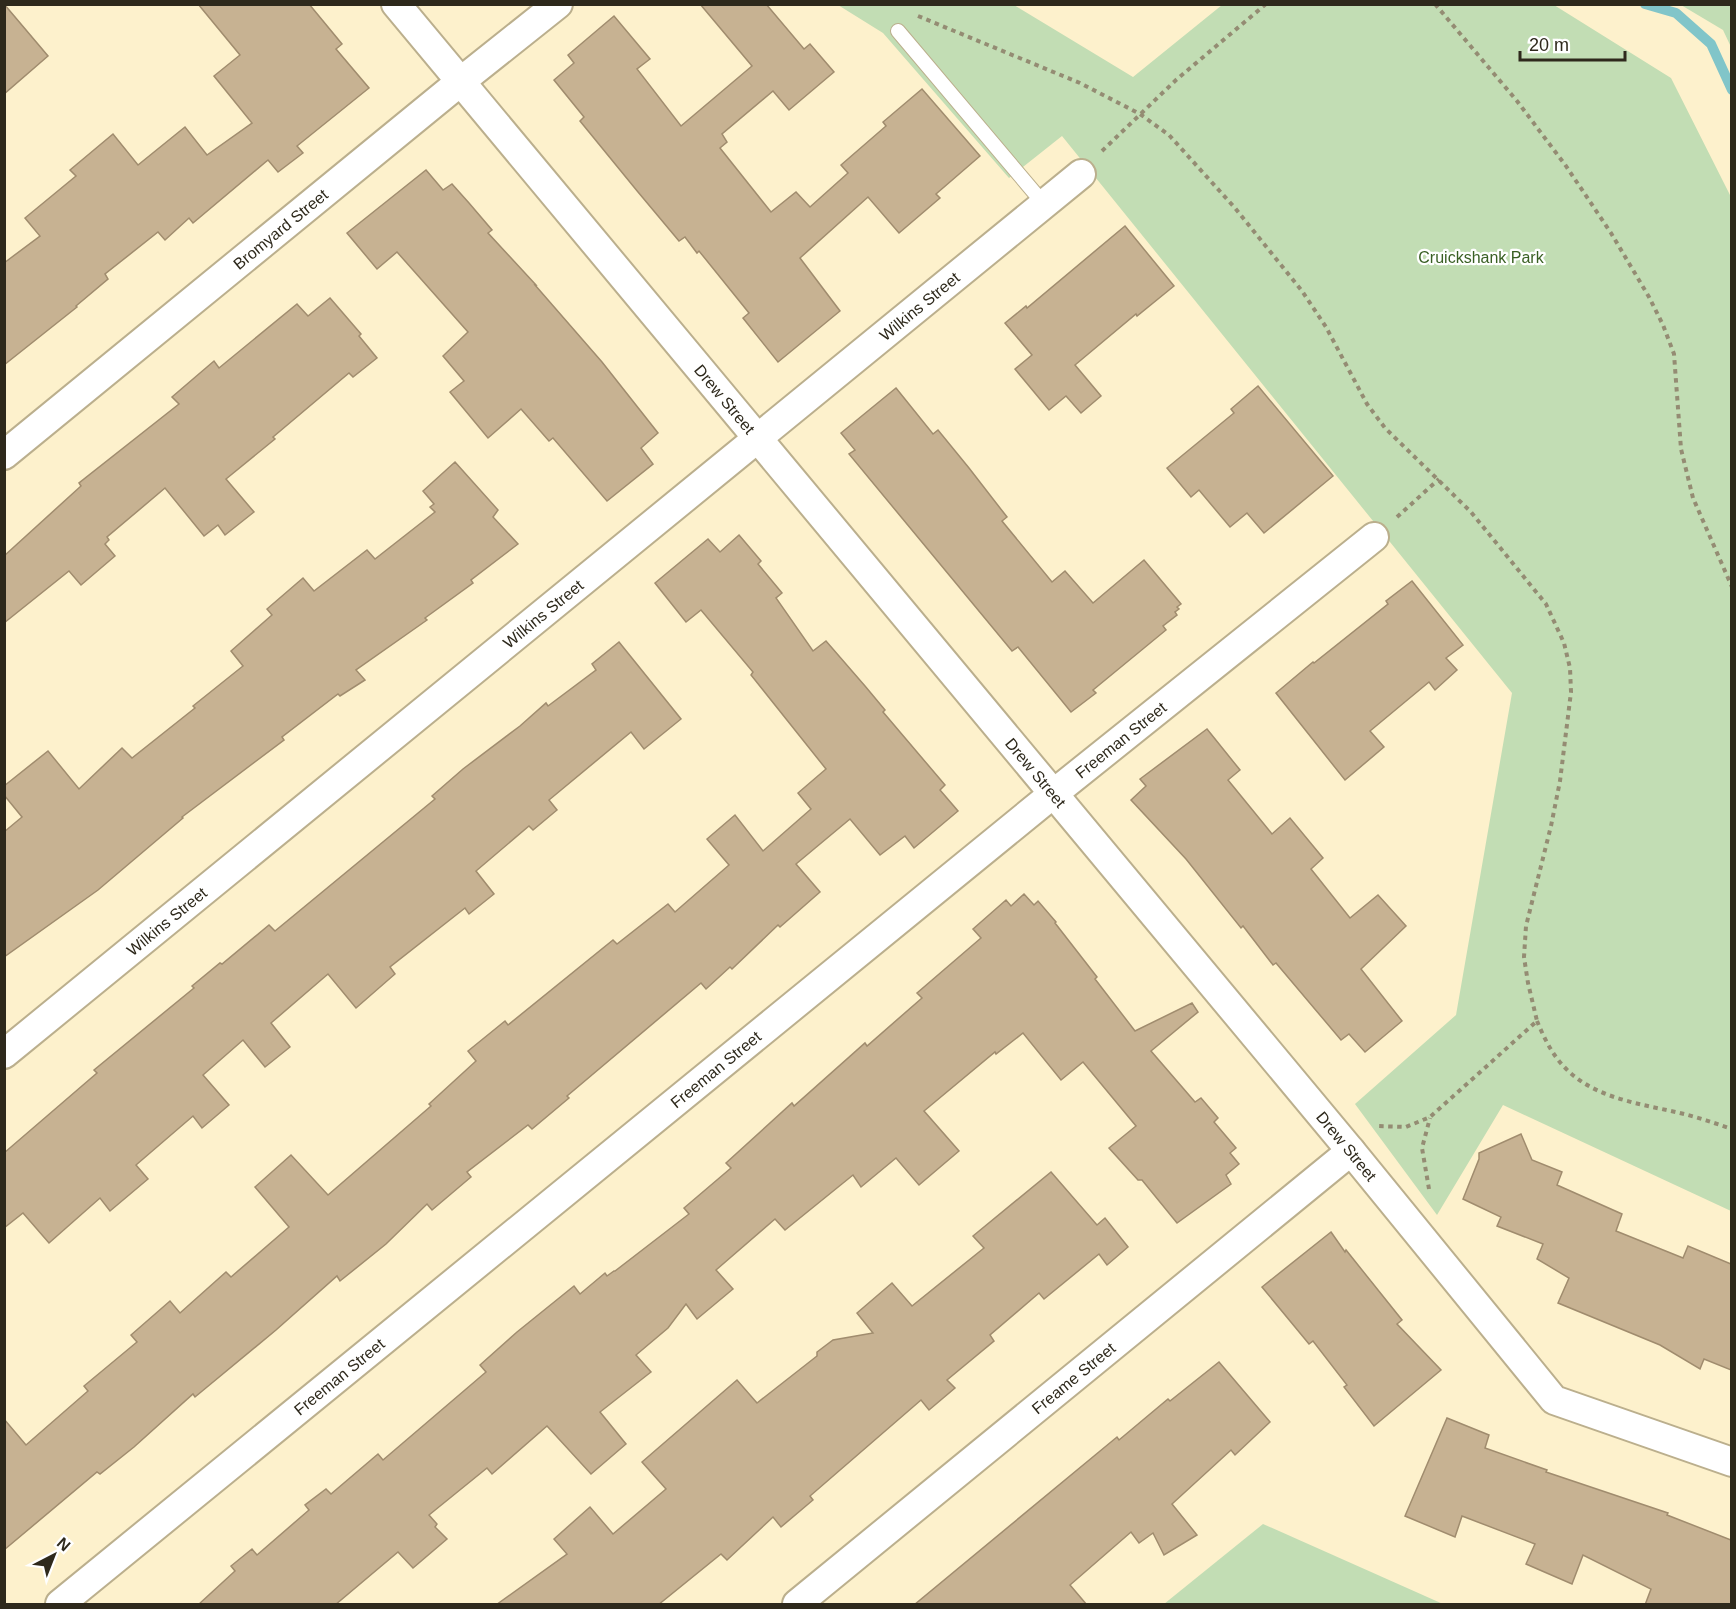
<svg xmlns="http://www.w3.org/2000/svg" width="1736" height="1609" viewBox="0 0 1736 1609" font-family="Arial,sans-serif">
<rect width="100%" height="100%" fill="#fdf1cc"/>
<g fill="#c2ddb4">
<polygon points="838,5 1014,5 1133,77 1222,5 1554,5 1671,78 1731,197 1731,1211 1503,1105 1437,1215 1355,1104 1456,1015 1512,693 1062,136 1009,178 883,33"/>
<polygon points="1681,5 1731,5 1731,47 1723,30"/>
<polygon points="1263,1524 1443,1604 1164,1604"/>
</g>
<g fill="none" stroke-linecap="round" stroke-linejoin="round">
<polyline stroke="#81c5c9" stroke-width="10" points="1645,4 1676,13 1711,44 1732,90"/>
</g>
<g fill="#c7b292" stroke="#a08c6e" stroke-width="1.5">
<polygon points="4,4 48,56 4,94"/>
<polygon points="198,4 309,4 342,44 336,49 369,88 297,146 303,153 278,172 268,160 193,223 189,218 165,240 158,232 105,274 108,279 76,306 77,307 4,365 4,263 40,236 25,218 76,176 70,170 113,134 138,165 185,127 207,155 252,123 214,76 240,55"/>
<polygon points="700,4 766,4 804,49 810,44 834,72 789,110 773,91 722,134 727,142 720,148 771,212 796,192 810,207 848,173 841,165 886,126 883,122 922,89 980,156 936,194 940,198 899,233 868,197 800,258 840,311 778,362 743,318 749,313 699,251 697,253 685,237 679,241 638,192 580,121 584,117 554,80 574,63 568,55 614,16 650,59 637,69 681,126 752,66"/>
<polygon points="426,170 443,190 452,184 469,203 492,230 488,233 536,285 535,285 602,362 658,433 641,448 653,464 607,501 553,438 549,441 521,409 488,438 450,392 464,381 443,356 468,332 397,252 377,269 347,233"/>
<polygon points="1125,226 1174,286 1137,316 1136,314 1075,365 1101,396 1081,413 1066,396 1049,410 1015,369 1032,355 1005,323 1026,306 1027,308"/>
<polygon points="330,298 361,334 359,336 377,358 353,377 349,373 273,437 275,439 226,479 254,512 225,535 218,525 204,536 165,488 107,537 109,540 105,544 115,556 81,585 69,571 4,623 4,556 81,486 79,483 179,404 172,397 214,361 219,368 297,304 308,316"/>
<polygon points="1258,386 1333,476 1264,533 1247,513 1230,527 1199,490 1191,497 1167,468 1234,413 1231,409"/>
<polygon points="896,388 933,434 938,430 969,468 1007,517 1002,521 1052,582 1065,571 1093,603 1144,560 1181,604 1177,607 1179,609 1175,612 1177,615 1163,626 1166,630 1093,690 1096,693 1071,712 1018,647 1012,651 849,454 855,450 841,433"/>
<polygon points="455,462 498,510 493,517 518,544 471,580 473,583 425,618 427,620 356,670 365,680 340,696 338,694 282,737 284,740 182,817 183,818 98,890 4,957 4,832 22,817 4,795 4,786 48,751 79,789 122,748 132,758 195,708 193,706 243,666 231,651 272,615 267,609 303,578 314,591 367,550 375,559 435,512 430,507 434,504 423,491"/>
<polygon points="739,535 761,561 758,564 782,593 776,598 813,651 826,641 865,686 885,710 883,712 945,785 940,790 958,811 914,848 905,836 880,855 850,819 796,864 820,892 780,927 778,925 732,969 730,967 706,989 701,983 567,1096 569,1098 532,1129 528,1125 467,1172 471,1177 432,1210 427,1204 386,1244 340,1281 337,1276 276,1330 195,1397 193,1394 134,1447 100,1474 97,1472 4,1550 4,1419 26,1445 88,1391 84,1386 137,1342 131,1335 170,1301 180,1313 226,1272 231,1277 289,1227 255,1187 291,1155 328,1195 431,1106 429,1104 476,1061 468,1051 505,1021 508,1025 613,940 617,944 668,904 675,912 729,865 707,839 735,815 763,851 811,809 798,793 826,769 751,675 753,672 701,610 686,622 655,583 708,539 720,552"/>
<polygon points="1412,581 1463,645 1446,658 1457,670 1435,690 1429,682 1370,731 1384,747 1345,780 1276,693 1313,662 1314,663 1388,604 1386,601"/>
<polygon points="619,642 681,719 644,749 631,732 549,800 557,810 533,830 529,826 476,871 494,894 469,914 465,908 390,967 395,974 356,1008 328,974 271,1023 290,1047 265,1067 243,1040 203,1075 229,1105 202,1128 193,1116 136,1165 148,1179 110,1211 100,1198 49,1243 23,1213 4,1228 4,1153 97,1073 94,1070 194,988 192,986 220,963 222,964 269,925 275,931 435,799 432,796 463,769 520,726 546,703 548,706 596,670 592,664"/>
<polygon points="1207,729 1240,770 1228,780 1272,834 1290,818 1323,858 1311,869 1350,918 1378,895 1406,926 1361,969 1402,1021 1365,1052 1349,1034 1341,1040 1276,963 1273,965 1243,926 1241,928 1186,859 1131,800 1146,786 1140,779"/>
<polygon points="1024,894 1034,905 1038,901 1056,922 1055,923 1097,977 1095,979 1135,1031 1192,1003 1198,1012 1151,1051 1195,1102 1201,1098 1218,1118 1214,1122 1236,1148 1230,1153 1239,1164 1226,1175 1231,1184 1177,1223 1142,1180 1138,1180 1109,1148 1136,1126 1083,1062 1061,1080 1023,1033 996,1054 995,1052 924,1111 959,1151 919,1185 896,1158 861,1187 853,1175 785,1230 775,1219 716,1270 733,1289 697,1319 686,1304 668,1328 636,1355 651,1372 600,1412 626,1444 591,1474 547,1426 492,1474 487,1468 429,1515 437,1524 435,1527 447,1539 413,1568 398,1552 335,1605 198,1605 235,1571 231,1566 252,1549 257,1555 309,1510 305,1505 326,1489 331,1494 378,1454 383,1460 486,1372 480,1365 517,1332 574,1286 580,1294 605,1273 607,1276 614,1271 615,1271 689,1214 684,1208 731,1168 726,1163 792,1103 794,1106 865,1043 867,1046 922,998 917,993 981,938 973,929 1006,900 1011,906"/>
<polygon points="1521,1134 1532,1160 1562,1172 1557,1185 1622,1214 1616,1231 1683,1258 1688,1246 1731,1264 1731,1370 1704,1359 1700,1369 1660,1345 1558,1303 1569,1278 1537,1259 1543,1244 1497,1226 1501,1217 1463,1199 1479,1159 1479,1153"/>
<polygon points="1051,1172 1097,1225 1105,1218 1128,1247 1107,1265 1099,1254 1044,1299 1039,1293 990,1335 994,1341 947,1380 955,1388 929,1410 921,1400 810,1496 813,1500 781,1527 773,1517 727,1560 721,1554 658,1605 496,1605 567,1554 554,1539 590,1507 613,1534 666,1489 642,1462 737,1380 757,1403 817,1356 817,1352 833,1340 873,1333 857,1313 892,1283 912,1306 984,1248 973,1236"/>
<polygon points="1331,1232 1345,1252 1346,1250 1402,1320 1397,1324 1441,1370 1374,1426 1344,1387 1347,1385 1313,1341 1309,1344 1262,1287"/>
<polygon points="1219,1362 1270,1422 1235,1455 1231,1450 1172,1504 1197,1535 1164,1555 1153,1533 1139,1543 1131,1532 1070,1585 1087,1605 914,1605 1117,1437 1119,1440 1168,1399 1170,1401"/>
<polygon points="1447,1418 1489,1435 1485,1448 1547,1470 1546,1472 1668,1513 1667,1515 1731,1540 1731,1605 1645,1605 1651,1589 1583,1555 1572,1584 1526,1564 1535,1544 1462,1516 1455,1537 1405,1516"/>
</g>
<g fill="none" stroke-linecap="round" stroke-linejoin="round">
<g stroke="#bbaf8d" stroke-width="16">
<polyline id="service" points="898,31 1044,204"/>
</g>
<g stroke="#bbaf8d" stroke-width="32">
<g id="minor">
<path id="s1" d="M396,4l955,1147 203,249 178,62"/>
<path id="s2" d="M4,455l456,-373 98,-78"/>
<path id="s3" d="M4,1054l1077,-880"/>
<path id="s4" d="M60,1604l993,-810 321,-257"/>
<path id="s5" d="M797,1604l554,-453"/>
</g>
</g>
<g stroke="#948c73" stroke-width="4" stroke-dasharray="4.5 4.5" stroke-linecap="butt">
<polyline points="1435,4 1517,101 1566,166 1611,233 1649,297 1663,325 1674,354 1681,449 1693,498 1732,587"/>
<polyline points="918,16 1080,83 1140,114 1169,135 1235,208 1302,291 1326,327 1367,404 1385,428 1471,512 1546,604 1564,643 1570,668 1571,692 1560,781 1551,826 1526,926 1524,957 1528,983 1537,1021 1430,1117 1406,1127 1376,1126"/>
<polyline points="1102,151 1176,80 1266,4"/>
<polyline points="1397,517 1439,479"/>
<path d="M1537,1021c5,12 11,25 19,36 31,43 85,46 132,58 15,4 29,9 44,14"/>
<polyline points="1429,1189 1422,1148 1430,1118"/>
</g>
<use href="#service" stroke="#fff" stroke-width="14"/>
<use href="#minor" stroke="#fff" stroke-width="28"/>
</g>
<g text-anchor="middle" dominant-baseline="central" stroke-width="4.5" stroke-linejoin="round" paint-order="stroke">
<g font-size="16" fill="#2e291c" stroke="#fff">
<text stroke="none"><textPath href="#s2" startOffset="357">Bromyard Street</textPath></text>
<text stroke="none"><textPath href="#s3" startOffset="1182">Wilkins Street</textPath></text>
<text stroke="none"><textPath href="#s1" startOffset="514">Drew Street</textPath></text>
<text stroke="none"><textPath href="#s3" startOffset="696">Wilkins Street</textPath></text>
<text stroke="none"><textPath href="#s4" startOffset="1368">Freeman Street</textPath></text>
<text stroke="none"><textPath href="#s1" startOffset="1000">Drew Street</textPath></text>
<text stroke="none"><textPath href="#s3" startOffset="210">Wilkins Street</textPath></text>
<text stroke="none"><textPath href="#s4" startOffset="846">Freeman Street</textPath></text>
<text stroke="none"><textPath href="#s1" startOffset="1486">Drew Street</textPath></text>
<text stroke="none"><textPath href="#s4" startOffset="360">Freeman Street</textPath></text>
<text stroke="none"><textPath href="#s5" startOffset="357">Freame Street</textPath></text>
</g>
<g font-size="16" fill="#395f23" stroke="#fff">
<text x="1481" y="257">Cruickshank Park</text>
</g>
</g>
<rect width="1736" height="1609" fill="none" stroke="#2e291c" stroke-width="12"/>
<g transform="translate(54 1555) rotate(42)" stroke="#ffffff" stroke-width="4.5" paint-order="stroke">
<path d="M0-4.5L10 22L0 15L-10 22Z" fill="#2e291c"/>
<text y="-9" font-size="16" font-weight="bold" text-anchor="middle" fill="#2e291c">N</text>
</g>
<path d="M1520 51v9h105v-9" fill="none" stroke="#2e291c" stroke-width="3"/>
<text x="1529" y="51" font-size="18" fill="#2e291c" stroke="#ffffff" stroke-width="4.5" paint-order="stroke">20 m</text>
</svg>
